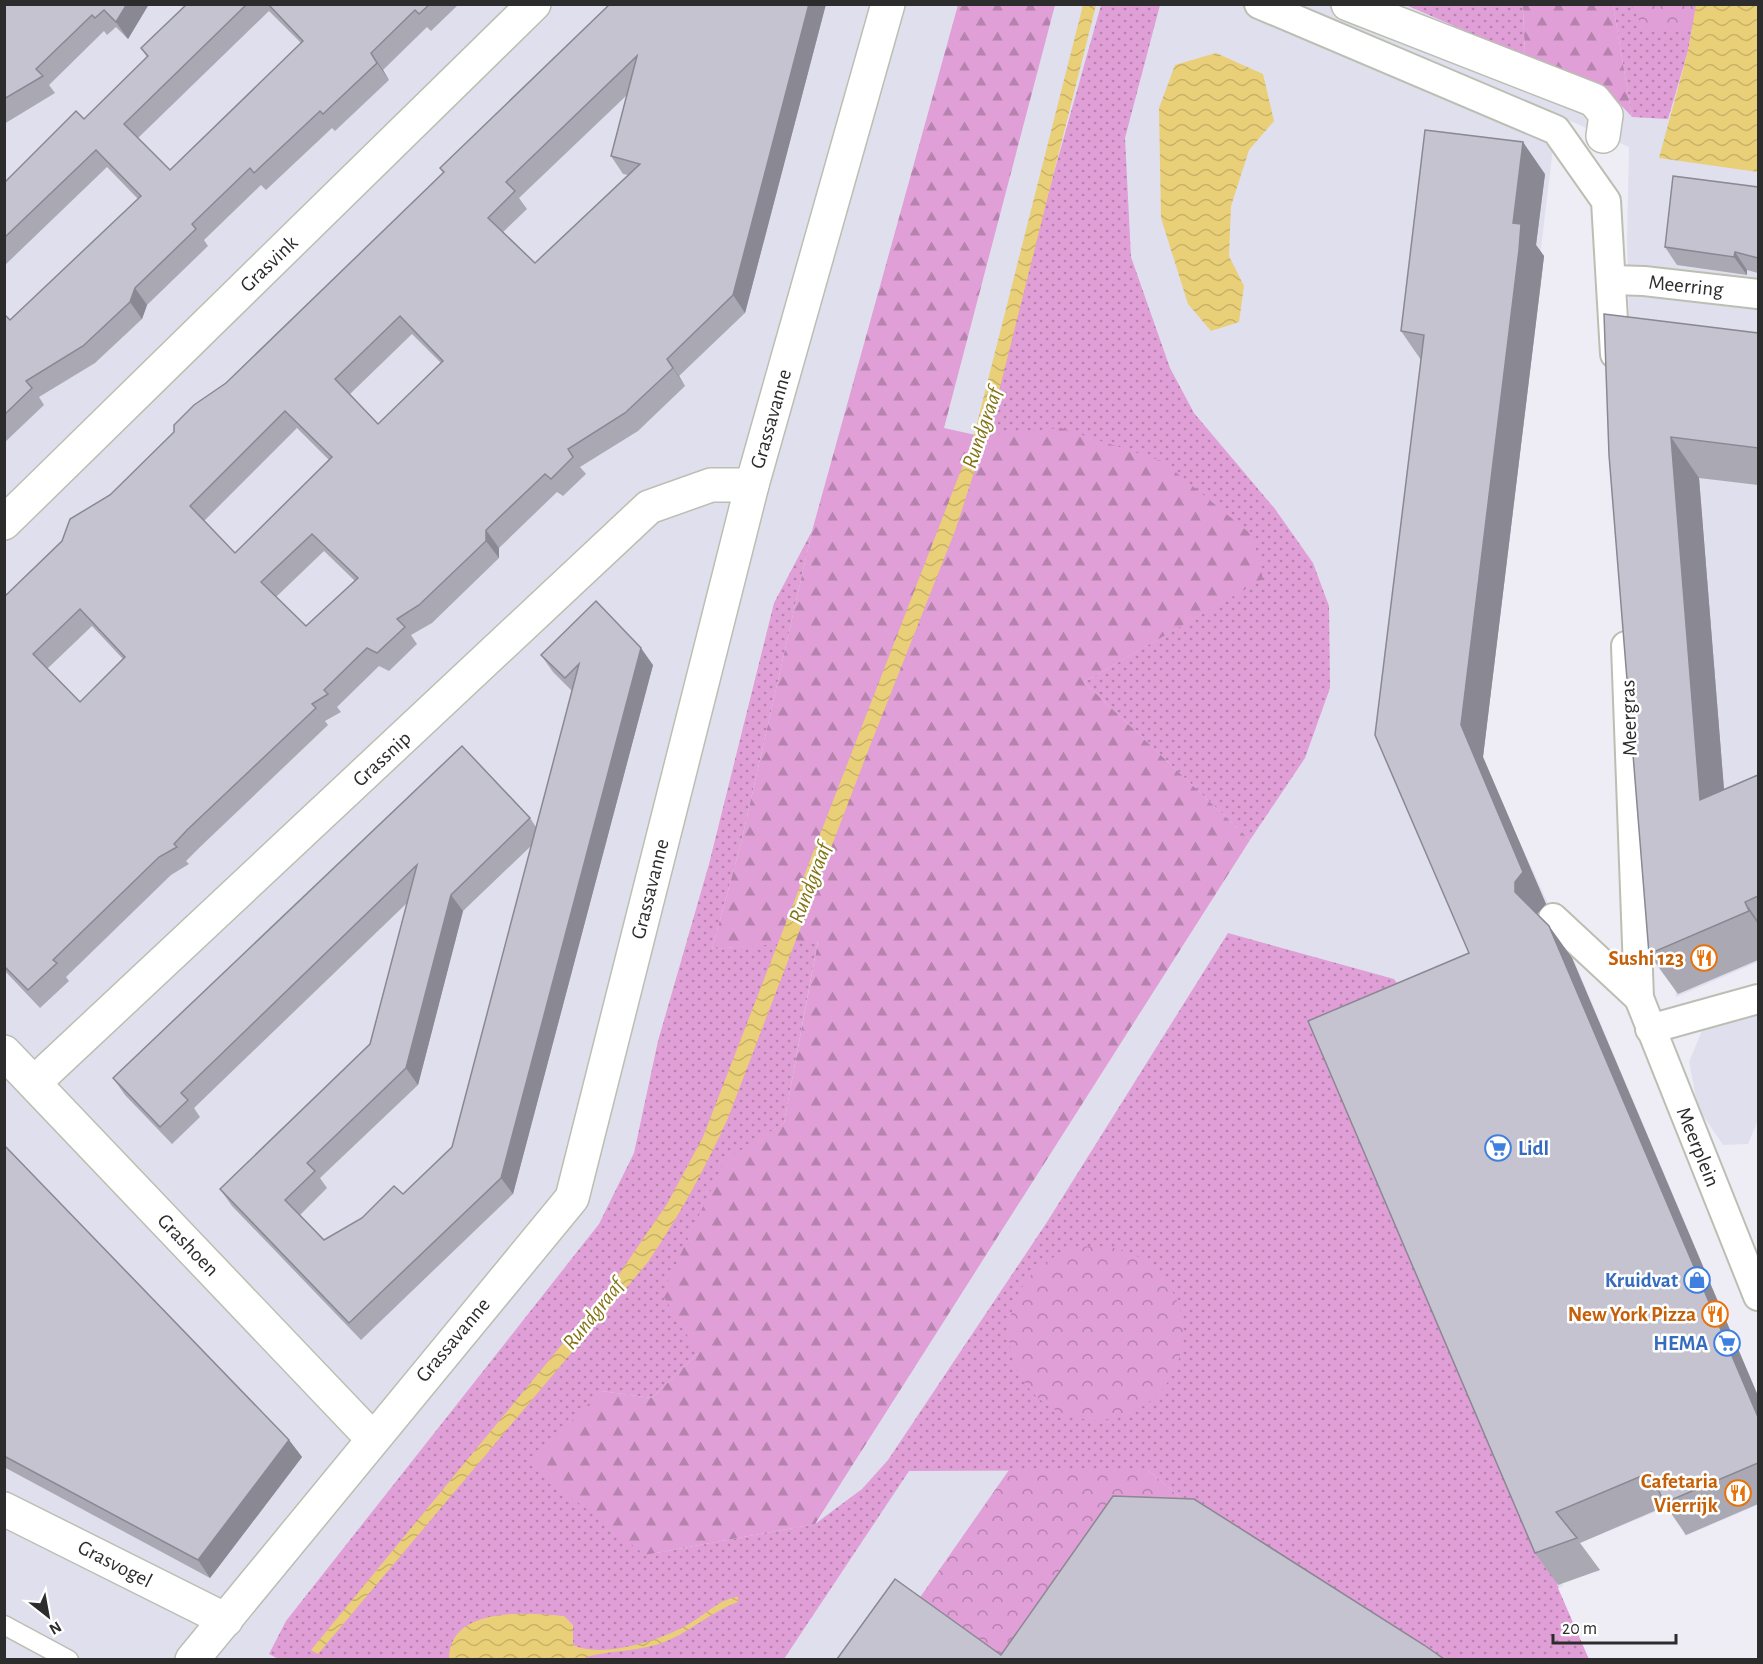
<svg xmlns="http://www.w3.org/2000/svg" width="1763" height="1664" viewBox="0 0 1763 1664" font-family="'Alegreya Sans',sans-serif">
<defs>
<pattern id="grass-dots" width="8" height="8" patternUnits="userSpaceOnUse" patternTransform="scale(1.5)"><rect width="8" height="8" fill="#e09fd6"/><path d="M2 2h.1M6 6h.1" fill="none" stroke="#b682ae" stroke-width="1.8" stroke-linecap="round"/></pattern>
<pattern id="forest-firs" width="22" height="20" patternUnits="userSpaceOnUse" patternTransform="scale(1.5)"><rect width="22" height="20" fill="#e09fd6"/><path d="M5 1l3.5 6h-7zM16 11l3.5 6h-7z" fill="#b682ae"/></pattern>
<pattern id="park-crowns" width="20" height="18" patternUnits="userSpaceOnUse" patternTransform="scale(1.5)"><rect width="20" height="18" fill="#e09fd6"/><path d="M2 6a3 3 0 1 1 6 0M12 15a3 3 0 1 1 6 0" fill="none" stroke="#b682ae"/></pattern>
<pattern id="water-waves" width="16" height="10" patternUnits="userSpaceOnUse" patternTransform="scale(1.5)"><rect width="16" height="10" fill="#e9cf78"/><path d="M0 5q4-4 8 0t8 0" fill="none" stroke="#c8b268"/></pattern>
</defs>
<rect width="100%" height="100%" fill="#e0dfed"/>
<g fill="url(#grass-dots)">
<polygon points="1101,5 1160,5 1125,138 1131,257 1170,368 1194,413 1275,509 1313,563 1329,606 1330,688 1305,758 1250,840 1084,682 1262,579 980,436"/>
<polygon points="1406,5 1523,5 1525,57"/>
<polygon points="1613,5 1696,5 1688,51 1668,119 1632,117"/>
<polygon points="812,531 741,843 712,949 818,940 784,1123 725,1161 698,1353 652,1398 601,1391 645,1555 815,1524 862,1489 888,1460 1047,1222 1228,933 1394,979 1419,1014 1331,1053 1589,1659 1418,1659 1212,1525 1148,1470 909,1471 784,1659 280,1660 269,1654 286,1621 599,1224 634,1153 658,1041 709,864 774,603"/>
</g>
<g fill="url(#forest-firs)">
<polygon points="958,5 1055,5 944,428 980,436 1061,428 1162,461 1252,535 1263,579 1084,682 1250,840 815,1524 645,1555 529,1464 601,1391 652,1398 698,1353 662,1294 725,1160 784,1123 818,941 712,949 741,843 812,531"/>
<polygon points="1523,5 1613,5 1632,117 1608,91 1525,57"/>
</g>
<g fill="url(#park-crowns)">
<polygon points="1631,5 1758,5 1758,27 1645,31"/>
<circle cx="1096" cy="1333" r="87"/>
<polygon points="1009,1470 1148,1470 1212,1525 1043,1647 988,1659 914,1606"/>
</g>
<g fill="#eeedf5">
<polygon points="1557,115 1629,147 1627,238 1630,352 1661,844 1676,997 1758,962 1758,1006 1703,1028 1689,1062 1698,1108 1723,1145 1748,1144 1758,1120 1758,1395 1570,951 1480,756"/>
<polygon points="1672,1505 1685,1536 1758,1505 1758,1659 1589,1659 1558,1588 1563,1586 1551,1556 1576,1546 1596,1572 1600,1570 1580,1543"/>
</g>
<g fill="url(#water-waves)">
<path d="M1083,5h13l-102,406 -39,120 -87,220 -140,367c-23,51 -49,98 -80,144l-330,392 -7,-4 304,-370 52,-76 36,-67 270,-698z"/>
<polygon points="1696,5 1758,5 1758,172 1659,158 1688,51"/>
<polygon points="1216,53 1263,74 1274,121 1249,150 1231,206 1229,256 1244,286 1239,322 1211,331 1188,304 1161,218 1159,108 1175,65"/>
<path d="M738,1597v5c-28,10 -50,32 -79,42 -25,8 -54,6 -78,15h-132c0,-54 81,-46 115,-43l9,9v20c30,14 89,-5 116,-21 16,-9 30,-25 49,-27z"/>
</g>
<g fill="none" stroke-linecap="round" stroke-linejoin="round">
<g stroke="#bbbfb2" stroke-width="21">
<polyline id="service" points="4,1625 69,1660"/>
</g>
<g stroke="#bbbfb2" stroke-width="32">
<g id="pedestrian">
<polyline points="1259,4 1556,130 1606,201 1615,354"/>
<polyline points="1613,280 1644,281 1758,294"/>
<polyline points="1626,646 1639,998 1758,1296"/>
<polyline points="1553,918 1639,998"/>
<polyline points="1650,1029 1758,999"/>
</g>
</g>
<g stroke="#bbbfb2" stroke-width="36">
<g id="minor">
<polyline points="1348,4 1594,100 1606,115 1603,136"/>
<polyline points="4,523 534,4"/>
<polyline points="4,1052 372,1438"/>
<polyline points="34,1083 649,507 711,485 752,485"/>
<polyline points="4,1509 226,1620"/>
</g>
</g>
<g stroke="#bbbfb2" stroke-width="36">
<polyline id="tertiary" points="192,1660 572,1198 752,485 888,4"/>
</g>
<use href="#service" stroke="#fff" stroke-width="18"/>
<use href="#pedestrian" stroke="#fff" stroke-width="28"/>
<use href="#minor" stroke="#fff" stroke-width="33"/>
<use href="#tertiary" stroke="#fff" stroke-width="33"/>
</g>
<g fill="#a9a8b3" fill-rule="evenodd">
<polygon points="4,4 149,4 128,39 116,27 107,35 104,31 49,85 55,93 4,124"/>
<path d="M187,4h272l-28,27 -4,-4 -44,43 6,10 -54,51 -3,-3 -66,62 -5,-5 -57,55 4,6 -61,59 -5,14 -47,44 -56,34 5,8 -40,38v-129l6,6 128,-121 -31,-32 -103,99v-83l80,-64 63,-62 -6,-9zM269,11l32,32 -131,127 -32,-32z"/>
<path d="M610,4h216l-81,309 -66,63 6,10 -47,45 -58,36 6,7 -23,22 -6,-4 -58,56v10l-67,65 -21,12 6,9 -28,27 -10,-5 -42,41 4,5 -16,9 3,4 -129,123 -13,13 3,3 -18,11 -105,102 3,4 -29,27 -36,-38v-373l439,-424 -3,-5zM627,95l-16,61 12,18 5,1 -93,88 -32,-31 24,-23 -8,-11zM412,334l29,29 -63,61 -28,-30zM297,428l32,32 -94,93 -31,-32zM324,551l31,30 -49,45 -30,-29zM92,626l31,33 -43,43 -33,-33z"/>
<polygon points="1545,174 1536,245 1544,256 1541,282 1483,757 1546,904 1537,914 1549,926 1572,958 1758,1396 1758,1504 1686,1535 1666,1506 1580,1543 1600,1570 1558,1585 1535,1553 1469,953 1421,360 1401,331"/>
<polygon points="1758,187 1758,273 1747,270 1747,275 1677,265 1665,247"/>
<polygon points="1758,333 1758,485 1699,478 1724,789 1758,775 1758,960 1678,994 1649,954 1609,455"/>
<path d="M541,655l112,10 -140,529 -152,146 -129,-134 -12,-17 150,-145 37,-141 -213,205 6,9 -28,27 -47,-49 -12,-17 349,-332 68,72 6,9 36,-136 -19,-19zM532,845l-80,302 -49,47 -79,46 -24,-25 27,-27 -7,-10 98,-93 45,-174z"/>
<polygon points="4,1145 289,1440 302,1457 210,1578 4,1467"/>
</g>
<g fill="#8a8892">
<polygon points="127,4 149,4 128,39 116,22"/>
<polygon points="809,4 826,4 745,313 733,295"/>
<polygon points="371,53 383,70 389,80 377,63"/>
<polygon points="1523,142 1545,174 1536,245 1544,256 1483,757 1546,904 1537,914 1515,892 1461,725 1513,223"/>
<polygon points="1735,252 1747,270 1747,275 1734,257"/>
<polygon points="135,288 147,305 142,319 130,302"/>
<polygon points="667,359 679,376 685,386"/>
<polygon points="1671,437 1699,478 1728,840 1700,800"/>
<polygon points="486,530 499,548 499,558 486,541"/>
<polygon points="641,648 653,665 513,1194 501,1178"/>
<polygon points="451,895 463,911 418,1085 406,1068"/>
<polygon points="1745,902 1758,921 1758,924 1749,911"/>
<polygon points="1549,926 1572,958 1758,1396 1758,1417"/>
<polygon points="289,1440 302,1457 210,1578 198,1560"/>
</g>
<g fill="#c5c3d0" stroke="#8a8892" stroke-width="1.5" fill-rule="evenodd">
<polygon points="4,4 127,4 116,22 104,10 95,18 92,15 36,69 43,76 4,99"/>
<polygon points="187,4 247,4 124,124 170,170 303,41 268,4 430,4 419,14 415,10 371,53 377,63 323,114 320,111 254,173 250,168 192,224 196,229 135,288 130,302 83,346 26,381 32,388 4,415 4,314 10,320 141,196 96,150 4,238 4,183 76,111 84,119 148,56 141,48"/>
<path d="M610,4h199l-76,291 -66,64 6,9 -48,45 -57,36 5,8 -22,22 -6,-5 -59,56v11l-67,64 -22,14 8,8 -28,26 -10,-5 -43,42 4,4 -16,10 4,4 -129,122 -13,14 3,3 -18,10 -106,103 4,3 -29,27 -24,-24v-369l58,-56 8,-22 40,-24 64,-63v-7l20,-20 32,-22 218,-211 -4,-4zM637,56l-26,100 29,8 -105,99 -47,-45 27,-27 -9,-9zM400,316l43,45 -65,63 -43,-45zM285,411l47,46 -97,96 -45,-47zM312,534l46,44 -52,48 -45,-44zM80,609l45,48 -45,45 -47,-48z"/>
<polygon points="1425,130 1523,142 1513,223 1521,224 1519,250 1461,725 1523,872 1515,882 1515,892 1549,926 1758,1417 1758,1463 1664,1503 1651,1472 1556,1512 1577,1538 1535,1553 1308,1021 1469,953 1375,735 1424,335 1401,331"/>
<polygon points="1673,176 1758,187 1758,258 1735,252 1734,257 1665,247"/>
<polygon points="1604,314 1758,333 1758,448 1671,437 1700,800 1758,775 1758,896 1745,902 1749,911 1649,954 1609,455"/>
<polygon points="596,601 641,648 501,1178 349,1323 220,1189 370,1044 417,865 181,1093 188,1100 160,1127 113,1078 462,746 530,818 451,895 406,1068 307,1163 315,1171 285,1200 324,1240 362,1218 394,1186 403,1194 452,1147 579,664 565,678 541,655"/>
<polygon points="4,1145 289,1440 198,1560 4,1456"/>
<polygon points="1113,1496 1194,1499 1424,1645 1444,1659 837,1659 895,1579 1001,1655"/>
</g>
<defs>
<g id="restaurant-ring" transform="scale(1.35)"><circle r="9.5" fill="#fff" stroke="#e8710a" stroke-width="1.5"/><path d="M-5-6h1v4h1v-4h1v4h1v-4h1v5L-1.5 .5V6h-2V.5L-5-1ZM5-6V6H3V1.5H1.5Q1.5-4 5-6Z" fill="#e8710a"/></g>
<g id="supermarket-ring" transform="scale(1.35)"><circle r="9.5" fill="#fff" stroke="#3f7fe0" stroke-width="1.5"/><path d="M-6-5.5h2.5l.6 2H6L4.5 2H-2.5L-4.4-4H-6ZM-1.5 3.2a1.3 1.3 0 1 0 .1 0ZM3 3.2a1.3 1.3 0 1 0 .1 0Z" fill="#3f7fe0"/></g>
<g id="shop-ring" transform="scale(1.35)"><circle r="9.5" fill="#fff" stroke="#3f7fe0" stroke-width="1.5"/><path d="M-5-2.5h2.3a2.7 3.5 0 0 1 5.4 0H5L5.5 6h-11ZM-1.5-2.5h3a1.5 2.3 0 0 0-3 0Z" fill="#3f7fe0"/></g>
</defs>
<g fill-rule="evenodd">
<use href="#restaurant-ring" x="1704" y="958"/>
<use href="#supermarket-ring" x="1498" y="1148"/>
<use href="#shop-ring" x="1697" y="1280"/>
<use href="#restaurant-ring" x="1715" y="1314"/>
<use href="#supermarket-ring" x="1727" y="1343"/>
<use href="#restaurant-ring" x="1738" y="1493"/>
</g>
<g text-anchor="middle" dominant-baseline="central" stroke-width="5" stroke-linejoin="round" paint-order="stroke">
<g font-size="21" fill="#2c2c2c" stroke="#fff">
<text transform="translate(269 264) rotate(-44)">Grasvink</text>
<text transform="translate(1686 286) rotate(6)">Meerring</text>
<text transform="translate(771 419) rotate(-74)">Grassavanne</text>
<text transform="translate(1629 718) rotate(-92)">Meergras</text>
<text transform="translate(382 759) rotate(-43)">Grassnip</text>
<text transform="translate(650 889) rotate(-76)">Grassavanne</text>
<text transform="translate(1698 1147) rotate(68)">Meerplein</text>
<text transform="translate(188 1245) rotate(46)">Grashoen</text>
<text transform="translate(453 1340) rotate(-50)">Grassavanne</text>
<text transform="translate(115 1564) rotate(27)">Grasvogel</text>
</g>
<g font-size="21" font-weight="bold" fill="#c56008" stroke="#fff" text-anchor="end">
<text x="1684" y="958">Sushi 123</text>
<text x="1696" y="1314">New York Pizza</text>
<text x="1718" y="1481">Cafetaria<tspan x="1718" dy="24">Vierrijk</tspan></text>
</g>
<g font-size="21" font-weight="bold" fill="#366cbe" stroke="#fff" text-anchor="end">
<text x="1518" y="1148" text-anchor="start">Lidl</text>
<text x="1678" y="1280">Kruidvat</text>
<text x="1708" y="1343">HEMA</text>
</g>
<g font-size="22" font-style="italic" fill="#847314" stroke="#fff">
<text transform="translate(982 428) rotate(-71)">Rundgraaf</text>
<text transform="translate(810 883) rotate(-69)">Rundgraaf</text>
<text transform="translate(593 1314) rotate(-51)">Rundgraaf</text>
</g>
</g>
<rect width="1763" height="1664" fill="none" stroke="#2c2c2c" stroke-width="12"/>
<g transform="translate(48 1616) rotate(149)" stroke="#ffffff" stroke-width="4.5" paint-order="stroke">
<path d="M0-4.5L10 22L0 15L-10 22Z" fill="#2c2c2c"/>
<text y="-9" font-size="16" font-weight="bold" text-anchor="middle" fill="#2c2c2c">N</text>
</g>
<path d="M1553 1634v9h123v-9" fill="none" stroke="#2c2c2c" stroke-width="3"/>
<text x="1562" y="1634" font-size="18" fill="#2c2c2c" stroke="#ffffff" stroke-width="4.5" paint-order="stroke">20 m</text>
</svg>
